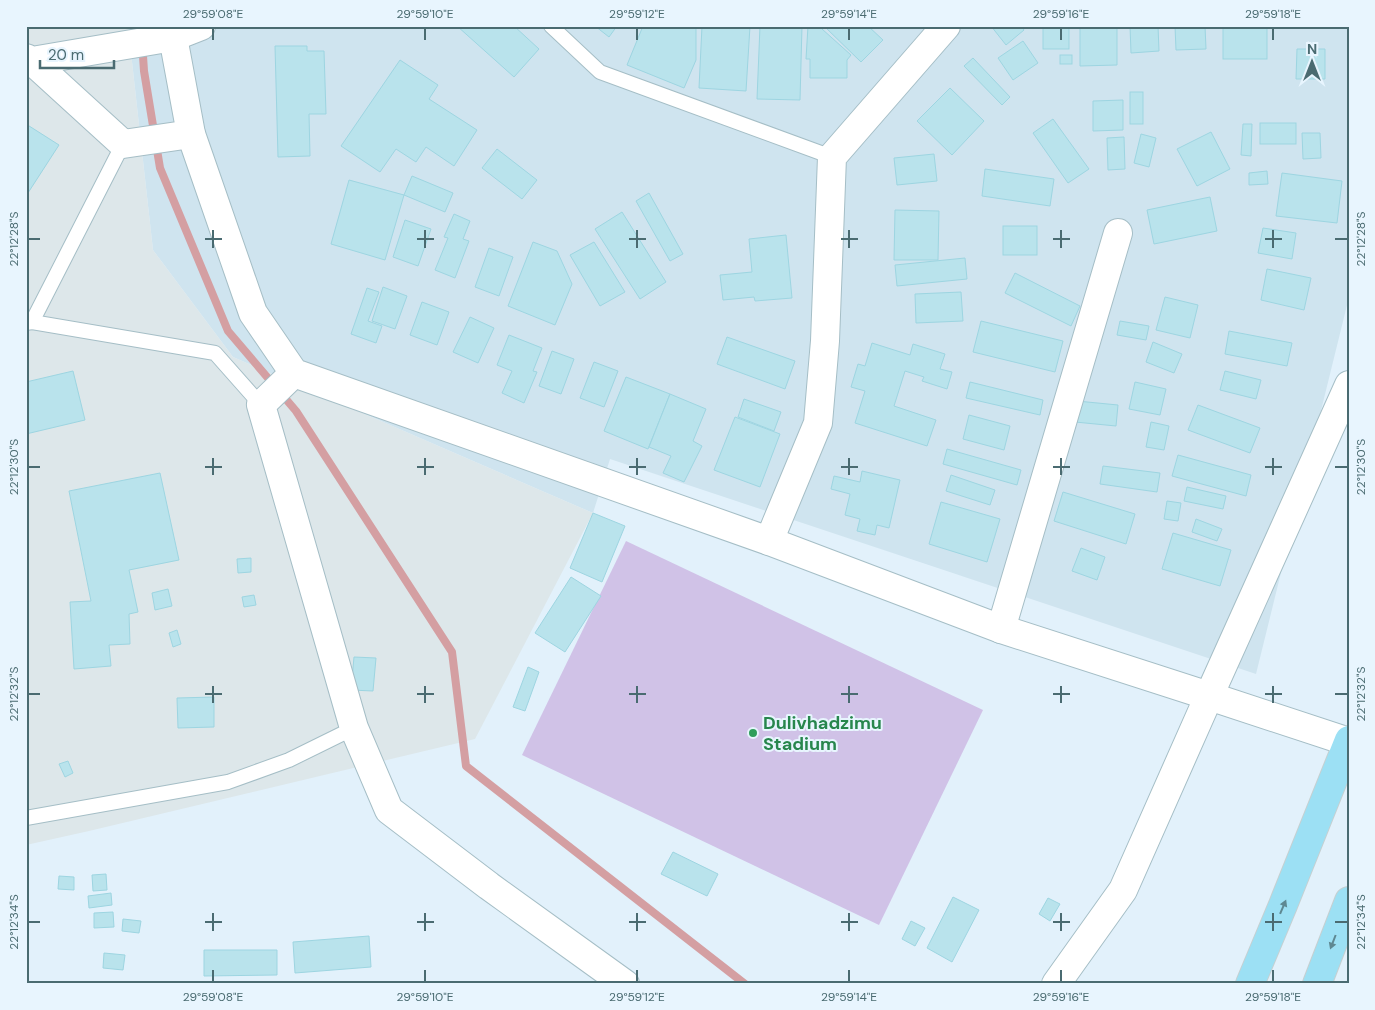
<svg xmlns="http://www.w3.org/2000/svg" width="1375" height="1010" viewBox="0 0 1375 1010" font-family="'DM Sans',sans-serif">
<rect width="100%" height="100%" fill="#e2f1fb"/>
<polygon fill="#cfe4ef" points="128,26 1349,26 1349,297 1256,674 610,459 593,513 233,357 153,250"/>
<polygon fill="#dde7ea" points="26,26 128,26 153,250 233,357 593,513 475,739 89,831 26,845"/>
<polygon fill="#d0c2e7" points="626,541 983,710 879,925 522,755"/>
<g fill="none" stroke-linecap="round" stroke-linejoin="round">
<polyline stroke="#d49fa2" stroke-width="8" points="141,26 144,71 160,168 228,331 296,411 452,652 466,766 745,984"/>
</g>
<g fill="#b9e3ec" stroke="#9dd5e1">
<polygon points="457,26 514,26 539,49 514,77"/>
<polygon points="595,26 617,26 609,37"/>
<polygon points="643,26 696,26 696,60 684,88 627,65"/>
<polygon points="702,26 750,26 746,91 699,88"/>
<polygon points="760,26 802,26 800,100 757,99"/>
<polygon points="808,26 822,26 822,29 851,55 847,60 847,78 810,78 810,59 806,59"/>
<polygon points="824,26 868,26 883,40 861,62"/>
<polygon points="991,26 1021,26 1024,30 1006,45"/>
<rect x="1043" y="26" width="26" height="23"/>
<polygon points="1080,26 1117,26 1117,65 1080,66"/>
<polygon points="1130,26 1158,26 1159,51 1131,53"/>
<polygon points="1175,26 1205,26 1206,49 1176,50"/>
<rect x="1223" y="26" width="44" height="33"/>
<polygon points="1023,41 1038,63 1013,80 998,58"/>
<polygon points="275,46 307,46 307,51 324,51 326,114 309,114 310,156 278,157"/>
<polygon points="1297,49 1325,49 1325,79 1296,79"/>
<rect x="1060" y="55" width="12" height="9"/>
<polygon points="973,58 1010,97 1002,105 964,66"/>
<polygon points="400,60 438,85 429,99 477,130 454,166 426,147 416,162 396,149 380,172 341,146"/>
<polygon points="950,88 984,121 952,155 917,121"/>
<rect x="1130" y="92" width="13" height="32"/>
<polygon points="1123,100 1123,130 1093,131 1093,101"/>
<polygon points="1053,119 1089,169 1068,183 1033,133"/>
<rect x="1260" y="123" width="36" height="21"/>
<polygon points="26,124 59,145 26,196"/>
<polygon points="1243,124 1252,124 1251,156 1241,155"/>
<polygon points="1211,132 1230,169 1197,186 1177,149"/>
<polygon points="1302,133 1320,133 1321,158 1303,159"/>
<polygon points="1141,134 1156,138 1149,167 1134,163"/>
<polygon points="1124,137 1125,169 1108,170 1107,138"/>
<polygon points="497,149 537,180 522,199 482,168"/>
<polygon points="934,154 937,181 897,185 894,158"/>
<polygon points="985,169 1054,179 1050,206 982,196"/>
<polygon points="1267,171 1268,184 1249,185 1249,173"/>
<polygon points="1282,173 1342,181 1337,223 1276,216"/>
<polygon points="412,176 453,193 445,212 404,195"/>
<polygon points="349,180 404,195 385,260 331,244"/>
<polygon points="649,193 683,254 670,261 636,201"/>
<polygon points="1210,197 1217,231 1154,244 1147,210"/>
<polygon points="895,210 939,211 938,260 894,260"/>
<polygon points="622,212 666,282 640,299 595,229"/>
<polygon points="454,214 470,221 463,239 469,241 455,278 435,270 448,238 444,237"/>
<polygon points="405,220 431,229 418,266 393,257"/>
<rect x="1003" y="226" width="34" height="29"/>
<polygon points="1263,228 1296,233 1292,259 1258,253"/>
<polygon points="786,235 792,298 755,301 754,297 723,300 720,275 752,272 749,239"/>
<polygon points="533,242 557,251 572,284 555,325 508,306"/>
<polygon points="594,242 625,292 600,306 570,255"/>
<polygon points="489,248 513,257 499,296 475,287"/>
<polygon points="965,258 967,279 897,286 895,265"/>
<polygon points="1267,269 1311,278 1304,310 1261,300"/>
<polygon points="1015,273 1080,306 1071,326 1005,293"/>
<polygon points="383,287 407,296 395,329 372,321"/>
<polygon points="367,288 379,292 368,321 382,326 376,343 351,334"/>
<polygon points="961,292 963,321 916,323 915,294"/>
<polygon points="1165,297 1198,305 1190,338 1156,330"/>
<polygon points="422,302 449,312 437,345 410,335"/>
<polygon points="470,317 494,328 478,363 453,352"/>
<polygon points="981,321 1063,341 1055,372 973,352"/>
<polygon points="1120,321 1149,326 1146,340 1117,335"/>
<polygon points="1229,331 1292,343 1287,366 1225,354"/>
<polygon points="509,335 542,348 533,371 537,372 524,403 502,393 512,371 497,365"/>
<polygon points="727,337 795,361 785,389 717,364"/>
<polygon points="1153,342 1182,354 1174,373 1146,362"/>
<polygon points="872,343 910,355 913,344 945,354 940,369 952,372 947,389 922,381 924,377 905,371 894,406 936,420 927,446 855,423 865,391 851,387 858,364 865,366"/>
<polygon points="552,351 574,359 561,394 539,386"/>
<polygon points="594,362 618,371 604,407 580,398"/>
<polygon points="73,371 85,420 26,434 26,382"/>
<polygon points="1225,371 1261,380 1256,399 1220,390"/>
<polygon points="626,377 670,394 648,449 604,431"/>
<polygon points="970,382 1043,400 1040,415 966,398"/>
<polygon points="1135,382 1166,389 1160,415 1129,409"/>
<polygon points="670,394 706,409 693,441 702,446 684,482 663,473 671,456 649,447"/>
<polygon points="744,399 781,412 774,431 738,417"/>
<polygon points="1077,401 1118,405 1116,426 1075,422"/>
<polygon points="1198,405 1260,428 1250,453 1188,430"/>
<polygon points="969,415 1010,426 1004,450 963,439"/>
<polygon points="735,417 780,434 760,487 714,470"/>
<polygon points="1151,422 1169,426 1164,450 1146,447"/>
<polygon points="947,449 1021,470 1017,485 943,464"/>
<polygon points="1178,455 1251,475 1246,496 1172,476"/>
<polygon points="1103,466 1160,473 1157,492 1100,484"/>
<polygon points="862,471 900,480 889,528 877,525 875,535 857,531 860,519 845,515 850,494 831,489 834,476 860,482"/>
<polygon points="160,473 179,560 129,570 138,612 129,614 130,644 109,645 111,666 74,669 70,602 91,601 69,491"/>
<polygon points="951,475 995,490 990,505 946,491"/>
<polygon points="1187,487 1226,496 1223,509 1184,501"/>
<polygon points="1063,492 1135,514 1126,544 1054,521"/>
<polygon points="1167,501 1181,503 1178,521 1164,519"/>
<polygon points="941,502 1000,519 987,562 929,544"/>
<polygon points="593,513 625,526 602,582 570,568"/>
<polygon points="1196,519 1222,529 1217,541 1192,532"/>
<polygon points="1173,533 1231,550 1220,586 1162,569"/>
<polygon points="1081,548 1105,557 1097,580 1072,571"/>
<polygon points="251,558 251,572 238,573 237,559"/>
<polygon points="571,577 601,596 565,652 535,633"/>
<polygon points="168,589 172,606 155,610 152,593"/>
<polygon points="254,595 256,605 244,607 242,597"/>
<polygon points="177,630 181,644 173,647 169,633"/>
<polygon points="354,657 376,658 373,691 351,690"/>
<polygon points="528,667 539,672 525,711 513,707"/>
<polygon points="214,697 214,727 178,728 177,698"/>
<polygon points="68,761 73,773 65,777 59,764"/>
<polygon points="673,852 718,874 707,896 661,874"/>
<polygon points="106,874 107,890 93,891 92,875"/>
<polygon points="59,876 74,877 74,890 58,889"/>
<polygon points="111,893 112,905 89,908 88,896"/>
<polygon points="953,897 979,910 952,962 927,948"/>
<polygon points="1048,898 1060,904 1050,921 1039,914"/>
<polygon points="113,912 114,927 94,928 94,913"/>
<polygon points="123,919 141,921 139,933 122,931"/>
<polygon points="911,921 925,928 915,946 902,939"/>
<polygon points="369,936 371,967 295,973 293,942"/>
<polygon points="204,950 277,950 277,975 204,976"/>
<polygon points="104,953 125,955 123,970 103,968"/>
</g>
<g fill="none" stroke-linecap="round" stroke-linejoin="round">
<g stroke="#a5bec6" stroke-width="16">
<g id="service">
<polyline points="551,26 600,72 832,157"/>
<polyline points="32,322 215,353 261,405"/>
<polyline points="26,323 32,322 123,144"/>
<polyline points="26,818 228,782 289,760 354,728"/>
</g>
</g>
<g stroke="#a5bec6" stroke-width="30">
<g id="minor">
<polyline points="173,37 191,134 253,313 294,373 769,541 1001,629 1209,696 1123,890 1056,984"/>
<polyline points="26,58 32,61 173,37 201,26"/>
<polyline points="32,61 123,144 191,134"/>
<polyline points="294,373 261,405 354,728 389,810 489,886 625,984"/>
<polyline points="769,541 818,423 825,341 832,157 946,26"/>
<polyline points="1001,629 1118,233"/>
</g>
</g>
<g stroke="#a5bec6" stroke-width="30">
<polyline id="tertiary" points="1349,385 1209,696 1349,742"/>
</g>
<g stroke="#c5d0d2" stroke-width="30">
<g id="trunk">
<polyline points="1250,984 1283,905 1349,740"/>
<polyline points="1317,984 1349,901"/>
</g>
</g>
<use href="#service" stroke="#fff" stroke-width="14"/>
<use href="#minor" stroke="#fff" stroke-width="28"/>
<use href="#tertiary" stroke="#fff" stroke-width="28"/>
<use href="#trunk" stroke="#9ce0f4" stroke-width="28"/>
</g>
<defs><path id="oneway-solid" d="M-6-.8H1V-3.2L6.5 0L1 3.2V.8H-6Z" transform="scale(1.25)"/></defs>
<g fill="#5e8892">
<use href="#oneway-solid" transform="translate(1283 907) rotate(-67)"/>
<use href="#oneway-solid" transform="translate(1333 942) rotate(111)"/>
</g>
<path fill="none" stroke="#4a6b71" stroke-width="2" d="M213,28v12M425,28v12M637,28v12M849,28v12M1061,28v12M1273,28v12M213,230v18M425,230v18M637,230v18M849,230v18M1061,230v18M1273,230v18M28,239h12M205,239h17M417,239h17M629,239h17M841,239h17M1053,239h17M1265,239h17M1335,239h13M213,458v17M425,458v17M637,458v17M849,458v17M1061,458v17M1273,458v17M28,467h12M205,467h17M417,467h17M629,467h17M841,467h17M1053,467h17M1265,467h17M1335,467h13M213,686v17M425,686v17M637,686v17M849,686v17M1061,686v17M1273,686v17M28,694h12M205,694h17M417,694h17M629,694h17M841,694h17M1053,694h17M1265,694h17M1335,694h13M213,913v18M425,913v18M637,913v18M849,913v18M1061,913v18M1273,913v18M28,922h12M205,922h17M417,922h17M629,922h17M841,922h17M1053,922h17M1265,922h17M1335,922h13M213,970v12M425,970v12M637,970v12M849,970v12M1061,970v12M1273,970v12"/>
<circle fill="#2e9e5b" stroke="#e8f5fe" stroke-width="2" cx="753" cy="733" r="5"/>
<g text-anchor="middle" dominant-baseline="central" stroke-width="4" stroke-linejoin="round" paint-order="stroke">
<g font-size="18" font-weight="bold" fill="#27864d" stroke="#e8f5fe" text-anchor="start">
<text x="763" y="723">Dulivhadzimu<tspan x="763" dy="21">Stadium</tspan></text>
</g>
</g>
<rect width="1375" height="1010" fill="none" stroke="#e8f5fe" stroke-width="55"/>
<g transform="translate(1312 62)" stroke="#e8f5fe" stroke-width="4" paint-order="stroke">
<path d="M0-4L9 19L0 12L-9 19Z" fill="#4a6b71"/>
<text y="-8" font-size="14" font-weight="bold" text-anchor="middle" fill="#4a6b71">N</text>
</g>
<path d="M40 60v8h74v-8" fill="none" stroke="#4a6b71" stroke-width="2.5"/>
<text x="48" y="60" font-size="15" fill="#4a6b71" stroke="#e8f5fe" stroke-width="4" paint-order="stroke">20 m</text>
<rect x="28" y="28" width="1320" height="954" fill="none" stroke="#4a6b71" stroke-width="2"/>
<g font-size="12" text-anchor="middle" fill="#4a6b71">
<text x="213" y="18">29°59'08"E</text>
<text x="425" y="18">29°59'10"E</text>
<text x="637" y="18">29°59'12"E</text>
<text x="849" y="18">29°59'14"E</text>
<text x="1061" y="18">29°59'16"E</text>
<text x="1273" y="18">29°59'18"E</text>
<text transform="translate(14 239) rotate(-90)" y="4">22°12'28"S</text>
<text transform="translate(1361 239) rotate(-90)" y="4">22°12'28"S</text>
<text transform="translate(14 467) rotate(-90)" y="4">22°12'30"S</text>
<text transform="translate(1361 467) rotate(-90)" y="4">22°12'30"S</text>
<text transform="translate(14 694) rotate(-90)" y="4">22°12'32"S</text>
<text transform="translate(1361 694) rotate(-90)" y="4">22°12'32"S</text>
<text transform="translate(14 922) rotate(-90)" y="4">22°12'34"S</text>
<text transform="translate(1361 922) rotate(-90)" y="4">22°12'34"S</text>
<text x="213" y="1001">29°59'08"E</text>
<text x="425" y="1001">29°59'10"E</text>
<text x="637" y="1001">29°59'12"E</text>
<text x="849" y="1001">29°59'14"E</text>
<text x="1061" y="1001">29°59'16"E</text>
<text x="1273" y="1001">29°59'18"E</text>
</g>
</svg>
